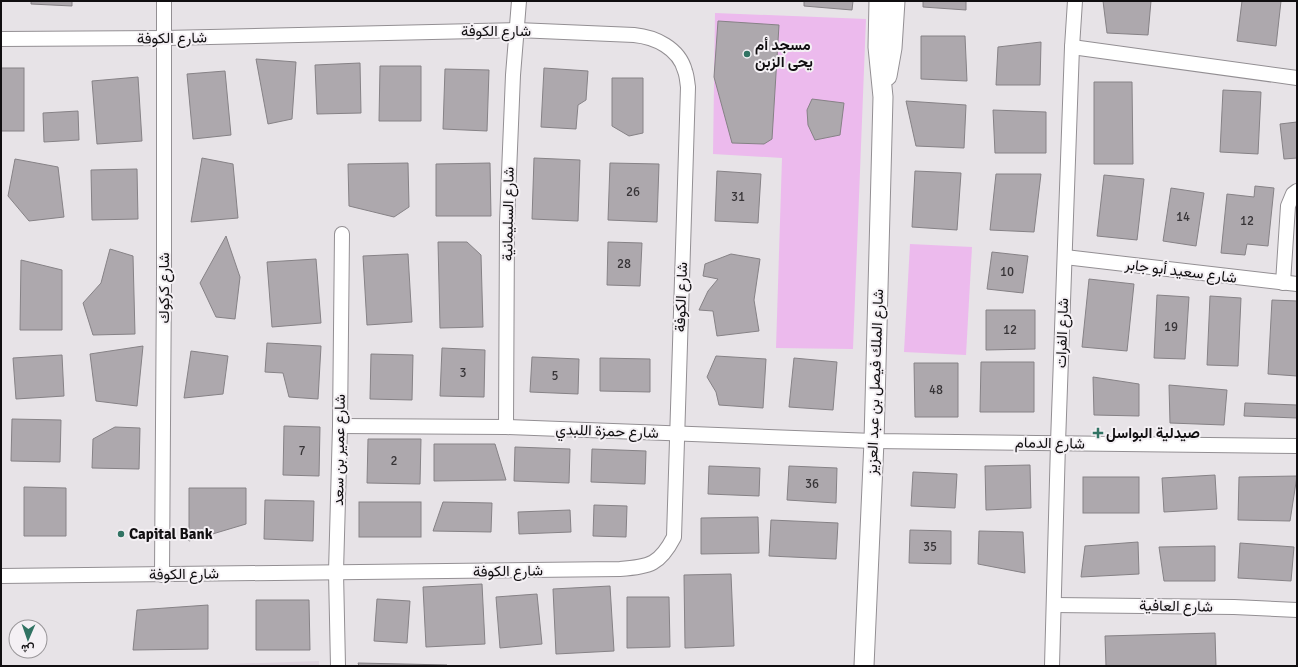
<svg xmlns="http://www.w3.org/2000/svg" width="1298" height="667" viewBox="0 0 1298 667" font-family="Signika,Vazirmatn,sans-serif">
<rect width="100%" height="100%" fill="#e7e3e7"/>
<polygon fill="#dfd5df" points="319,661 319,666 168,666"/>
<g fill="#ecbaed">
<polygon points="715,13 866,19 853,349 776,348 782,158 713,154"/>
<polygon points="910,244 972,247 966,355 904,352"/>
</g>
<g fill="#ada8ad" stroke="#868286">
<polygon points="31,1 72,1 72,6 31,4"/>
<polygon points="804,1 853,1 852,10 804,6"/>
<polygon points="923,1 966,1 966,10 923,7"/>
<polygon points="1103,1 1151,1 1148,35 1107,33"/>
<polygon points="1242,1 1281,1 1276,46 1237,41"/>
<polygon points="718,21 779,25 772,139 764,144 732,143 714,77"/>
<polygon points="921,36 965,36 967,81 921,79"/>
<polygon points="1041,42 1040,85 996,85 998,47"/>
<polygon points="256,59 296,62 292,119 268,124"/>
<polygon points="360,63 361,113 317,114 315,65"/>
<polygon points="380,66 421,66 421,121 379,121"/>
<rect x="1" y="68" width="23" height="63"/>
<polygon points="544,68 588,71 586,100 578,105 576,129 541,127"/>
<polygon points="445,69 489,70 487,131 443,129"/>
<polygon points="225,71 231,135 193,139 187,74"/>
<polygon points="138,77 142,141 97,144 92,81"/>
<polygon points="612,78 643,78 643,133 629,136 612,126"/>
<polygon points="1094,82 1132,82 1133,164 1094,164"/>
<polygon points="1223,90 1261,92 1258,154 1220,152"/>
<polygon points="812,99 844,103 840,135 815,140 808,125 807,110"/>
<polygon points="906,101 966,105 964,148 916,146"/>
<polygon points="993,110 1046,112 1046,153 995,153"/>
<polygon points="78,111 79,140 44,142 43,113"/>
<polygon points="1297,122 1297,158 1284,159 1280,124"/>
<polygon points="202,158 233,164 238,218 191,222"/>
<polygon points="534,158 580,160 578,221 532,219"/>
<polygon points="15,159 58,167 64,217 29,221 8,196"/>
<polygon points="408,163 409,207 394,217 349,206 348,164"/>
<polygon points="490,163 491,216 436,216 436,164"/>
<polygon points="610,163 659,164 657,222 608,220"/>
<polygon points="137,169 138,219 92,220 91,170"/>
<polygon points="717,171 761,174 758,223 715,221"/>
<polygon points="915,171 961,173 957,230 912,227"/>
<polygon points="996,174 1041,174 1034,232 990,230"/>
<polygon points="1104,175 1144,179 1137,240 1097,236"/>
<polygon points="1255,186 1274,188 1268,246 1247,244 1245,255 1221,253 1227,194 1254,197"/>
<polygon points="1171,188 1204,193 1196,246 1163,241"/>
<polygon points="226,236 240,277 235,319 216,317 200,283"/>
<polygon points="438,242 467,242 481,255 483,327 440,328"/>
<polygon points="608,242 642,243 640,286 607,285"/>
<polygon points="110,249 133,256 135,334 93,335 83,303 101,283"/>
<polygon points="992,252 1028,256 1023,293 987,289"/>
<polygon points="408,254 412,322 367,325 363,256"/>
<polygon points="731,254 760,259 754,300 759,331 717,336 713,311 699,310 708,291 718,279 703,276 705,264"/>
<polygon points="316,259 321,323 272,327 267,262"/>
<polygon points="21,260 62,270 62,330 20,330"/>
<polygon points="1089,279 1134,284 1127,351 1082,347"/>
<polygon points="1157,295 1189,297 1185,359 1154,358"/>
<polygon points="1210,296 1241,298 1238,366 1207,365"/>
<polygon points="1272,300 1297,301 1297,376 1268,374"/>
<polygon points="986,310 1035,310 1035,349 986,350"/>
<polygon points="267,343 321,346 318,399 289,397 283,373 265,372"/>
<polygon points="143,346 137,406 96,401 90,354"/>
<polygon points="442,348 485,350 484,397 440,396"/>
<polygon points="191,351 228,356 223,394 184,398"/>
<polygon points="371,354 413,355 412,400 370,399"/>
<polygon points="62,355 64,396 16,399 13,358"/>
<polygon points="716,356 766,359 763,408 719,405 716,392 707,377"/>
<polygon points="532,357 579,359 578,394 530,392"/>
<polygon points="600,358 650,359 650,392 600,391"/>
<polygon points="794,358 837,362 833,410 789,407"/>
<polygon points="981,362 1034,362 1034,412 980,412"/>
<polygon points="914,363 958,363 958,417 915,417"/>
<polygon points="1093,377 1139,384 1139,416 1094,415"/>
<polygon points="1169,385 1227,390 1224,425 1170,423"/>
<polygon points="1245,403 1297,405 1297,418 1244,416"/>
<polygon points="12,419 61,420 60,462 11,461"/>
<polygon points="284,426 320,427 319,476 283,475"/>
<polygon points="115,427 140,428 139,469 92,468 93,439"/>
<polygon points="368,439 421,439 420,484 367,483"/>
<polygon points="434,444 495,444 506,480 434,481"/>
<polygon points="515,447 570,449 569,483 514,481"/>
<polygon points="592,449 646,451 645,484 591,482"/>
<polygon points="1030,465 1031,508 986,510 985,466"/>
<polygon points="709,466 760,468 759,496 708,494"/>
<polygon points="789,466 837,468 836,503 787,500"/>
<polygon points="913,472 957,474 955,508 911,506"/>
<polygon points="1215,475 1217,509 1164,512 1162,478"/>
<polygon points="1297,476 1290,521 1238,520 1239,477"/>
<rect x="1083" y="477" width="56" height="36"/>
<polygon points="24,487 66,488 66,536 24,536"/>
<polygon points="189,488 246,488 246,524 189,541"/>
<polygon points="265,500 314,501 313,541 264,539"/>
<rect x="359" y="502" width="62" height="35"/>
<polygon points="443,502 492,503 491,532 433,531"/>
<polygon points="594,505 627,506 626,537 593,536"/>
<polygon points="570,510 571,532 519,534 518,512"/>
<polygon points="758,517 759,553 701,554 701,518"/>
<polygon points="771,520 838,523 836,559 769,556"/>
<polygon points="910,530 951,531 951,564 909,563"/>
<polygon points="979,531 1023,532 1025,573 978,564"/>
<polygon points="1138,542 1139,574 1081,577 1085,546"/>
<polygon points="1240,543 1294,547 1291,581 1238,578"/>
<polygon points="1215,546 1215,581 1164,581 1159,547"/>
<polygon points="731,574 734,646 685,648 684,575"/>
<polygon points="482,584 485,644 426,647 423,587"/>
<polygon points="610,586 614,651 556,654 553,589"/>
<polygon points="537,594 542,644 500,648 496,597"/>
<polygon points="627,597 669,597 670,647 627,648"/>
<polygon points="377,599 410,601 407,643 374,641"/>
<polygon points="256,600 309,600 310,650 256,650"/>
<polygon points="208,605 208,649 133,650 137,610"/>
<polygon points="1215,633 1216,666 1106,666 1105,636"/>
<polygon points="358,663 447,665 447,666 359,666"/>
</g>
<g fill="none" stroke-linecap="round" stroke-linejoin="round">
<g stroke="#938f93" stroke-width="16">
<g id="street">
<path d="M1,39l163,-1 353,-8 117,5c21,2 45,13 51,36 2,5 2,10 3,16l-14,450c-14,27 -24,30 -54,32l-619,7"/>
<polyline points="1072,47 1297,78"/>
<polyline points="1065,257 1297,284"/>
<polyline points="1283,283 1288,206 1293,194 1297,191"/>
<polyline points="340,426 506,427 874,441 1297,446"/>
<polyline points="506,427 507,222 513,75 519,1"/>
<polyline points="162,575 164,274 164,1"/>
<polyline points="1054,605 1234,607 1297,610"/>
<polyline points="338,666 336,572 340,426 342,234"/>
<polyline points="1052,666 1058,443 1072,47 1075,1"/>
</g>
</g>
<g stroke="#938f93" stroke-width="21">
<g id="secondary">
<polyline points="887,76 892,48 895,1"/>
<polyline points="864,666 874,441 883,97 878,47 879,1"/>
</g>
</g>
<use href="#street" stroke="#fff" stroke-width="14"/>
<use href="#secondary" stroke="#fff" stroke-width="19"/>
</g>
<g fill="#317363" stroke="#f4f0f4" stroke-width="1.5">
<circle cx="747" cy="54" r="4"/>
<path d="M1096 427h4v4h4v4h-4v4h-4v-4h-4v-4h4z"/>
<circle cx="121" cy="534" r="4"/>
</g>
<g text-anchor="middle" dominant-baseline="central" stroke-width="4" stroke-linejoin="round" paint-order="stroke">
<g font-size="13" fill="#373437">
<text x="633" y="192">26</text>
<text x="738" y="197">31</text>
<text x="1183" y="217">14</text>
<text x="1247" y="221">12</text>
<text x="624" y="264">28</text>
<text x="1007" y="272">10</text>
<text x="1171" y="327">19</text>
<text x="1010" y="330">12</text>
<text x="463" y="373">3</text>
<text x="555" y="376">5</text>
<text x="936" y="390">48</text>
<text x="302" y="451">7</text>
<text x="394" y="461">2</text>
<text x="812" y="484">36</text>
<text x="930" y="547">35</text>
</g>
<g font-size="15" fill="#100e10" stroke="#f4f0f4">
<text x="496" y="31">شارع الكوفة</text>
<text transform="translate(172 38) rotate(-1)">شارع الكوفة</text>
<text transform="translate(508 214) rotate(-89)">شارع السليمانية</text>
<text transform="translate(1181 271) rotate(7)">شارع سعيد أبو جابر</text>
<text transform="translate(164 288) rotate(-90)">شارع كركوك</text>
<text transform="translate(681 297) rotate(-88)">شارع الكوفة</text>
<text transform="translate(1062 333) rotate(-88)">شارع الفرات</text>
<text transform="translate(875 382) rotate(-88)">شارع الملك فيصل بن عبد العزيز</text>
<text transform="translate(607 431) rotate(2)">شارع حمزة اللبدي</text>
<text transform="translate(1050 443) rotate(1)">شارع الدمام</text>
<text transform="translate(339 450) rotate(-89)">شارع عمير بن سعد</text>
<text transform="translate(508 571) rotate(-1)">شارع الكوفة</text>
<text transform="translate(184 574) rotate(-1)">شارع الكوفة</text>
<text transform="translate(1176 606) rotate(1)">شارع العافية</text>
</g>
<g font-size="15" font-weight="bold" fill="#100e10" stroke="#f4f0f4" text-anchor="start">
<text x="755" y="45">مسجد أم<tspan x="755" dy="17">يحى الزبن</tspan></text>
<text x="1106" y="433">صيدلية البواسل</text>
<text x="129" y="534">Capital Bank</text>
</g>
</g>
<rect width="1298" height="667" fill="none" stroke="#100e10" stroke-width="4"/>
<g transform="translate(28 639) rotate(182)"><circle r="19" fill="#f4f0f4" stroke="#999699"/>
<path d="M0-3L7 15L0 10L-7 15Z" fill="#317363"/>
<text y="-6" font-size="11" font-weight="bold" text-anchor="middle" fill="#100e10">ش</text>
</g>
</svg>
